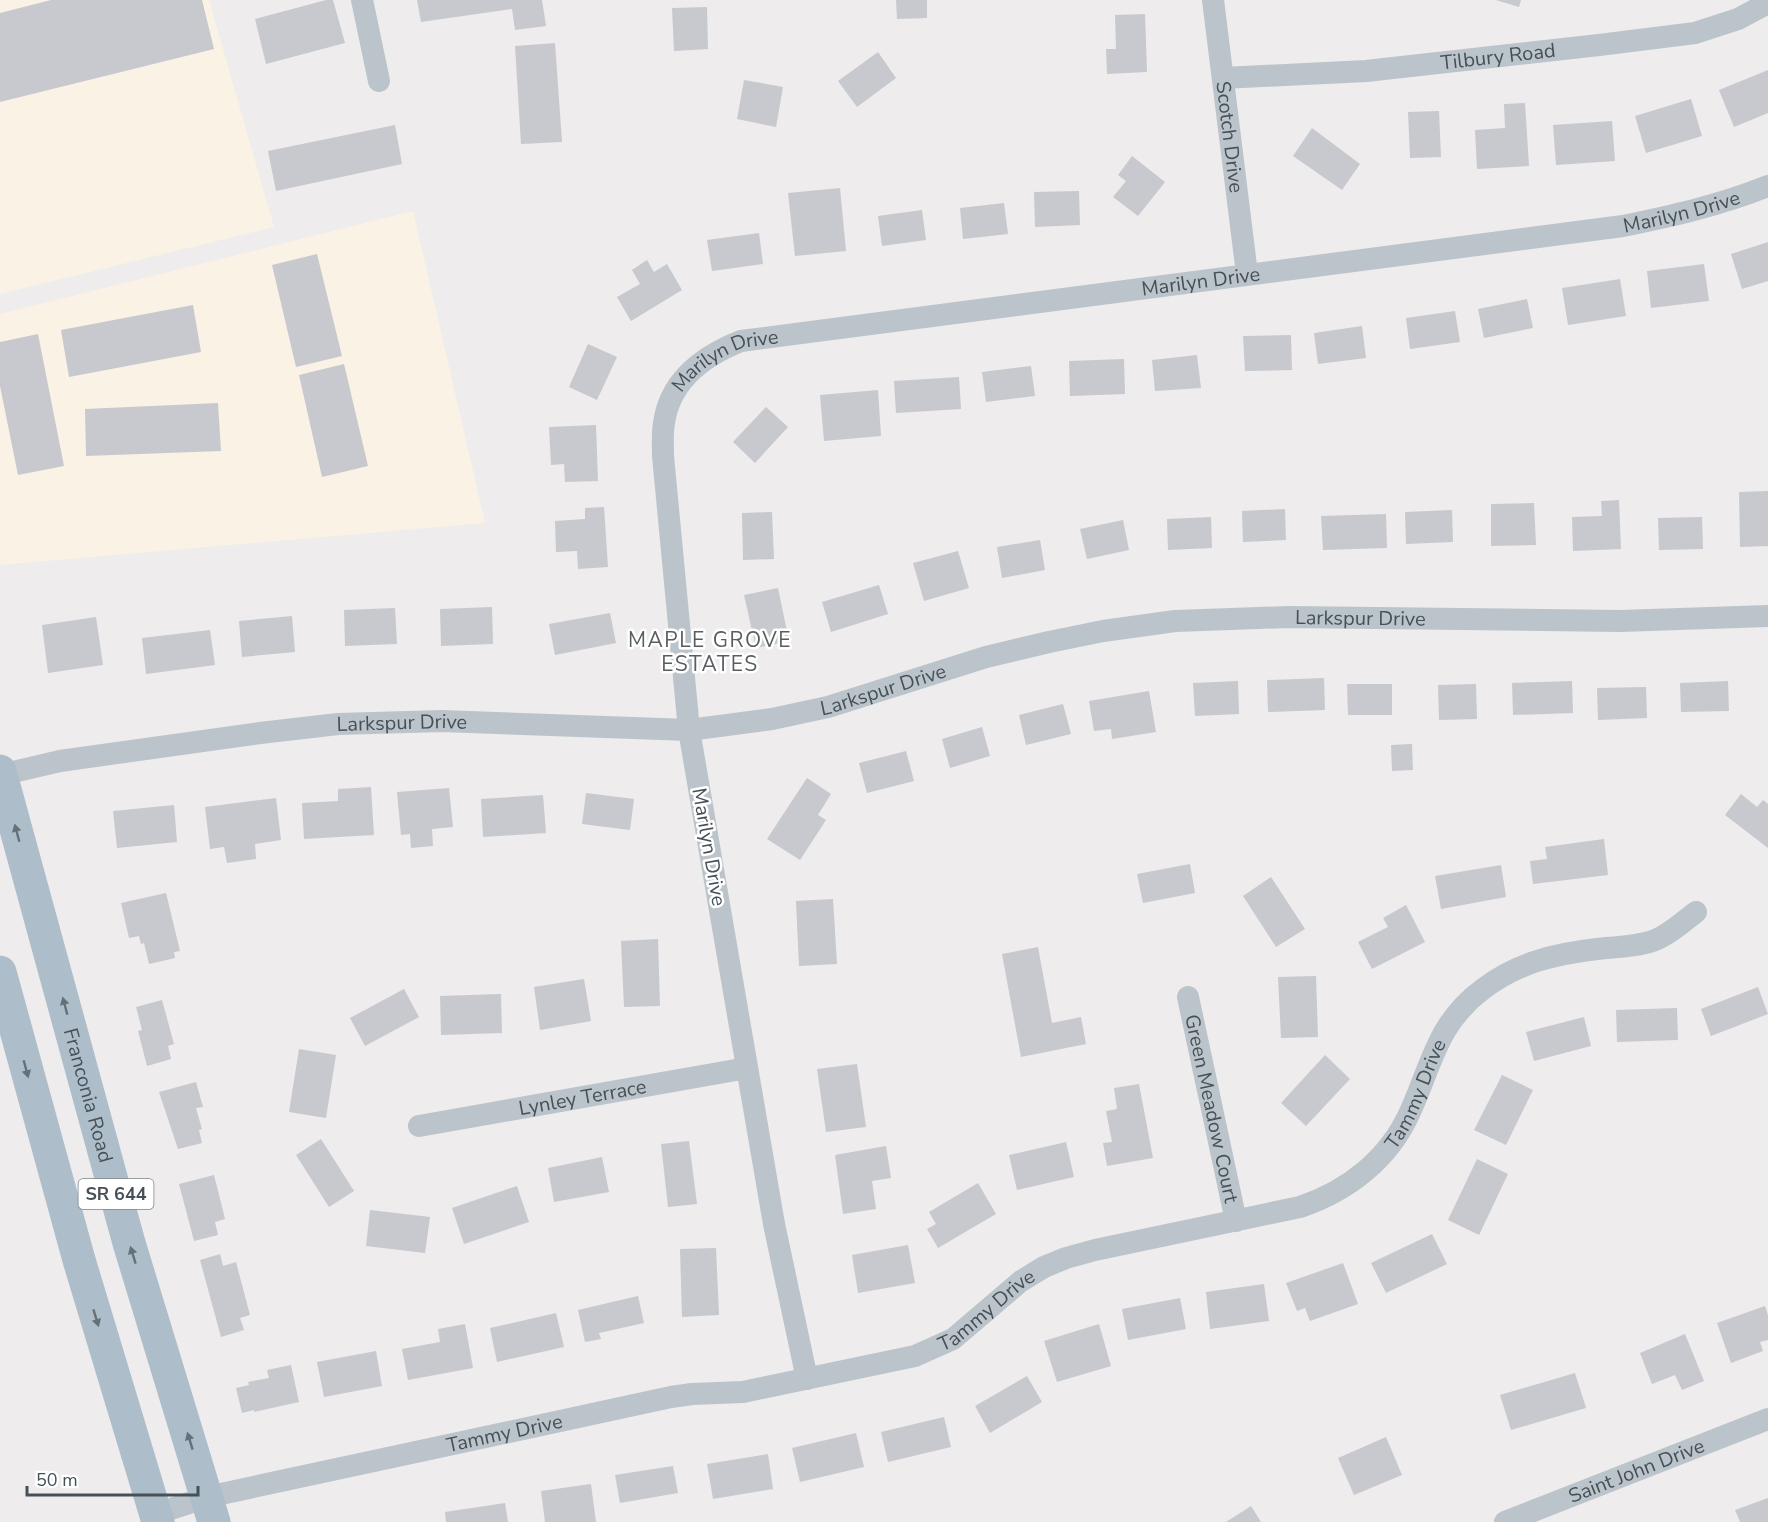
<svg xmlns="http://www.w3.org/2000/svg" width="1768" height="1522" viewBox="0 0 1768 1522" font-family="'Nunito Sans',sans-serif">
<rect width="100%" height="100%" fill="#eeecec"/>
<g fill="#f9f2e5">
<polygon points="0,0 209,0 274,227 0,294"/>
<polygon points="413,211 485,523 0,565 0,314"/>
</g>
<g fill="#c7c9ce">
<polygon points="51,0 202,0 214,49 0,102 0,13"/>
<polygon points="326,0 333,0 345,43 266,64 255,19"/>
<polygon points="417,0 542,0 546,26 515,30 512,9 421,22"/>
<polygon points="896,0 927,0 927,18 897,19"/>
<polygon points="1496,0 1521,0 1519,7"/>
<polygon points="707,7 708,49 674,51 672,8"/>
<polygon points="1145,14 1147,72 1107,74 1106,49 1116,49 1115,15"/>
<polygon points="555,43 562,142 521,144 515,46"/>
<polygon points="878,52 896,78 857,107 838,81"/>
<polygon points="1768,70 1768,113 1734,127 1719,90"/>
<polygon points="744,80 783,87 776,127 737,119"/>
<polygon points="1691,99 1702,136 1646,153 1635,116"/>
<polygon points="1525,103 1529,166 1477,169 1475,130 1505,128 1504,104"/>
<polygon points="1439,111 1441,157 1410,158 1408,112"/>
<polygon points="1612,121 1615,161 1556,165 1553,125"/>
<polygon points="395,125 402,164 276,191 268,151"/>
<polygon points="1312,128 1360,164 1342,190 1293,156"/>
<polygon points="1132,156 1165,182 1138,216 1113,197 1126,181 1118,175"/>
<polygon points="840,188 846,251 795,256 788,193"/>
<polygon points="1079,191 1080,225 1035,227 1034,192"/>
<polygon points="1004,203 1008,234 963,239 960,208"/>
<polygon points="922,210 926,240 882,246 878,216"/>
<polygon points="759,233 763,264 712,271 707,240"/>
<polygon points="1768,242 1768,281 1742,289 1731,254"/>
<polygon points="317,254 342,356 296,367 272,265"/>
<polygon points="647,260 654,272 667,264 682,290 631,321 617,297 640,284 632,270"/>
<polygon points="1704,264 1709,301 1651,308 1647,271"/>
<polygon points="1620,279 1626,316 1568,325 1562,288"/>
<polygon points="1527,299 1533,328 1484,338 1478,309"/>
<polygon points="193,305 201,352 69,377 61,330"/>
<polygon points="1455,311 1460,342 1410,349 1406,318"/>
<polygon points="1362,326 1366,358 1318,364 1314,333"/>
<polygon points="38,334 64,466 18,475 0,386 0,342"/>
<polygon points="1291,335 1292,370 1245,371 1243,336"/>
<polygon points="588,344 617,357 597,400 569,387"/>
<polygon points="1197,355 1201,388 1155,391 1152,360"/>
<polygon points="1124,359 1125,394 1070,396 1069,361"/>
<polygon points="344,364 368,466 322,477 299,375"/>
<polygon points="1031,366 1035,396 986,402 982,372"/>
<polygon points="959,377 961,409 896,413 894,381"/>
<polygon points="878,390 881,436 824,441 820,395"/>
<polygon points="218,403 221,451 86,456 85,409"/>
<polygon points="766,407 788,427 755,463 733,442"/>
<polygon points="596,425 598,481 565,482 564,464 551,465 549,427"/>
<polygon points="1768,491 1768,546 1740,547 1739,492"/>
<polygon points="1619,500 1621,549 1573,551 1572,517 1602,516 1601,501"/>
<polygon points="1534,503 1536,545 1491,546 1491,504"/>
<polygon points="604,507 608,567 578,569 577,551 556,552 555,521 585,519 585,508"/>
<polygon points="1285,509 1286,540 1243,542 1242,511"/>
<polygon points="1452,510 1453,542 1406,544 1405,512"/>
<polygon points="772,512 774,559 743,560 742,513"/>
<polygon points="1386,514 1387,548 1323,550 1321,516"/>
<polygon points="1211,517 1212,548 1168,550 1167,519"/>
<polygon points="1702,517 1703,549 1659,550 1658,518"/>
<polygon points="1123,520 1129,550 1087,559 1080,529"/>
<polygon points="1040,540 1045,570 1002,578 997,547"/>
<polygon points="958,551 969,588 924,601 913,563"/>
<polygon points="879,585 888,614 831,632 822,602"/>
<polygon points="778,588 789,641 756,648 744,595"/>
<polygon points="492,607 493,644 441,646 440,609"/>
<polygon points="395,608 397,644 345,646 344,610"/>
<polygon points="610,613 616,643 555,655 549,624"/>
<polygon points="292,616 295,652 242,657 239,621"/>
<polygon points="96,617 103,665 48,673 42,625"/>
<polygon points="210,630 215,665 146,674 142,638"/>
<polygon points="1324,678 1325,710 1268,712 1267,680"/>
<polygon points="1238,681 1239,714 1195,716 1193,683"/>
<polygon points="1572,681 1573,713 1513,715 1512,683"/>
<polygon points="1728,681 1729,711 1681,712 1680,683"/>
<polygon points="1347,684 1392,684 1392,715 1348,715"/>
<polygon points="1476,684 1477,719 1439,720 1438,685"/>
<polygon points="1646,687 1647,718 1598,720 1597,688"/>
<polygon points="1149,691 1156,732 1112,739 1111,729 1094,731 1089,701"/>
<polygon points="1063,704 1071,734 1026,745 1019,715"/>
<polygon points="982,727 990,756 950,768 942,739"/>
<polygon points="1412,744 1413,770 1392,771 1391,745"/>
<polygon points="906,751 914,781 867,793 859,763"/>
<polygon points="807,778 831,794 818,815 826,820 800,860 767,839"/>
<polygon points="371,787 374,835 304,839 302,803 338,801 338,789"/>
<polygon points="449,788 453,827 432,829 433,846 411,848 410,834 401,835 397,792"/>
<polygon points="586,793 634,799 630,830 582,824"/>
<polygon points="1741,794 1757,807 1763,800 1768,804 1768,848 1725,815"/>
<polygon points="543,795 546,833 483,837 481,799"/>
<polygon points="276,798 281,840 255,844 256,859 227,863 224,847 210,849 205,807"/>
<polygon points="174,805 177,842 117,848 113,811"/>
<polygon points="1604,839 1608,875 1533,884 1530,861 1547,859 1545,847"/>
<polygon points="1190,864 1195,893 1143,903 1137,874"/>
<polygon points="1501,865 1506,897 1441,909 1435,876"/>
<polygon points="1271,877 1305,929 1276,947 1243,896"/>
<polygon points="166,893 180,951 174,952 175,958 149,964 144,943 141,944 139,936 129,938 121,903"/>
<polygon points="833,899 837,964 799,966 796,901"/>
<polygon points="1406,905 1425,942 1372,969 1358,942 1388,927 1383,918"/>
<polygon points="658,939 660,1006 624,1007 621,941"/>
<polygon points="1038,947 1052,1023 1081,1017 1086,1044 1021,1057 1002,954"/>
<polygon points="1316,976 1318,1037 1281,1038 1278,977"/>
<polygon points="584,979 591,1021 540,1030 534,987"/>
<polygon points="1758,987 1768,1014 1711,1036 1701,1009"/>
<polygon points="404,989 419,1017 365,1046 350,1018"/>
<polygon points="501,994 502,1033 441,1035 440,996"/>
<polygon points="162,1000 174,1044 168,1046 171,1059 147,1066 138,1031 142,1030 136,1007"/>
<polygon points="1677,1008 1678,1040 1617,1042 1616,1010"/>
<polygon points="1584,1017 1591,1046 1534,1061 1526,1032"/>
<polygon points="299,1049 336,1055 326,1118 289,1112"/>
<polygon points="1325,1055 1350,1079 1306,1126 1281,1103"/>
<polygon points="857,1064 866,1127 826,1132 817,1069"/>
<polygon points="1502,1075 1533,1090 1506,1145 1474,1130"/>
<polygon points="196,1082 203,1107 196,1108 202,1129 199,1130 202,1143 178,1149 159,1092"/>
<polygon points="1139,1084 1153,1158 1107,1166 1103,1143 1112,1142 1106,1111 1117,1109 1114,1088"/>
<polygon points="321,1139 354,1191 329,1207 296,1155"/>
<polygon points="689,1141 697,1204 668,1207 661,1144"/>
<polygon points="1066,1142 1074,1177 1017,1190 1009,1155"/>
<polygon points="886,1146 891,1178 872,1181 876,1209 843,1214 835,1155"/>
<polygon points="602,1157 609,1192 554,1202 548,1168"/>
<polygon points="1477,1159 1508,1174 1479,1235 1448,1220"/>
<polygon points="214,1175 225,1219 215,1222 218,1235 194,1241 179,1184"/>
<polygon points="978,1183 996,1214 938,1248 927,1229 936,1224 929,1212"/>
<polygon points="517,1186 529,1222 464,1244 452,1208"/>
<polygon points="370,1210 430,1217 425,1253 366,1246"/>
<polygon points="1432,1234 1447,1264 1386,1293 1371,1263"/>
<polygon points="908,1245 915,1283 858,1293 852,1255"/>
<polygon points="716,1248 719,1315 682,1317 680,1249"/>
<polygon points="220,1254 223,1266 236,1262 250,1315 240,1318 244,1330 221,1337 200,1260"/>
<polygon points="1343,1263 1358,1304 1310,1321 1305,1308 1297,1311 1286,1283"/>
<polygon points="1264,1284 1269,1321 1210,1329 1206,1292"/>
<polygon points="638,1296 644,1323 599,1333 601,1339 585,1342 578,1310"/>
<polygon points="1180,1298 1186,1329 1128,1340 1122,1309"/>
<polygon points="1765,1306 1768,1315 1768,1340 1760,1342 1763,1351 1731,1363 1717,1323"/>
<polygon points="556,1313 564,1347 497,1362 490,1328"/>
<polygon points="465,1324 473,1368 408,1380 402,1349 440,1342 438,1329"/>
<polygon points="1099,1324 1111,1366 1057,1382 1044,1341"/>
<polygon points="1685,1334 1704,1381 1682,1390 1675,1375 1652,1384 1640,1353"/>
<polygon points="376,1351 382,1386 324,1397 317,1362"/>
<polygon points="291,1365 299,1402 254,1412 254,1410 242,1413 236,1388 249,1385 248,1382 269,1378 267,1370"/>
<polygon points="1575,1373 1586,1408 1511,1430 1500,1395"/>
<polygon points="1027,1376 1042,1402 990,1433 975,1406"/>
<polygon points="944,1417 951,1447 888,1462 881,1432"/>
<polygon points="856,1433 864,1467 800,1482 792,1448"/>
<polygon points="1386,1437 1402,1475 1354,1495 1338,1458"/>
<polygon points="768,1454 773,1489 713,1499 707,1464"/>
<polygon points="673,1466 678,1493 620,1503 615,1475"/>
<polygon points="591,1484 596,1522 545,1522 541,1491"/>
<polygon points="1768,1498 1768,1522 1740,1522 1735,1510"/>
<polygon points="505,1503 508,1522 446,1522 445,1512"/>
<polygon points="1251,1506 1261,1522 1226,1522"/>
</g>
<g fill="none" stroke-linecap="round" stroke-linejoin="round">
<g stroke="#bbc4ca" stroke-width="22">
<polyline points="362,0 379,81"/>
<path id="s1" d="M1213,0l34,274"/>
<path id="s2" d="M1223,78l143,-7 233,-26 96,-12 43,-14 30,-16"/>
<path id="s3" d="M0,775l60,-14 200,-28 78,-9 104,-3 247,9 83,-11 56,-12 158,-50 63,-15 54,-11 72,-10 114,-4 331,4 148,-5"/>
<path id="s4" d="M1188,997l48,224"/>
<path id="s5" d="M419,1126l328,-58"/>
<path id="s6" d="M807,1379l-33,-155 -85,-494 -26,-274c0,-11 -1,-22 1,-33 6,-43 39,-67 77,-82l882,-115c49,-10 98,-21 145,-40"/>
<path id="s7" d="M156,1514l51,-17 464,-100 21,-3 51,-2 172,-36 38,-17 68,-58 23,-14 22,-9 29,-8 205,-43c48,-16 89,-48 110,-95 22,-48 27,-89 73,-123 34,-26 71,-35 114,-40 19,-2 40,-2 58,-9 14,-5 29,-19 41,-28"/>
<path id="s8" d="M1505,1522l263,-103"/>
</g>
<g stroke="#adbdc9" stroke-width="33">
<path id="s9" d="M0,771l129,472 85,279"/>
<polyline points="0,972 79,1260 158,1522"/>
</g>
</g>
<defs><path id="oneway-solid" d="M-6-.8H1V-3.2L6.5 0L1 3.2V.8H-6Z" transform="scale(1.5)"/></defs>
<g fill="#657179">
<use href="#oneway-solid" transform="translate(17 833) rotate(-105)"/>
<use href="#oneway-solid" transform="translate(65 1006) rotate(-105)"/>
<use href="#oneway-solid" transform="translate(26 1069) rotate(75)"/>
<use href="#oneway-solid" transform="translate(133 1255) rotate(-107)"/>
<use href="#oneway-solid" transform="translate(96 1318) rotate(73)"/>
<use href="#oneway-solid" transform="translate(190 1441) rotate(-107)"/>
</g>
<g text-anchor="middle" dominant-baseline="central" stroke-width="5" stroke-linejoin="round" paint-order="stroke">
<rect fill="#fff" stroke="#7e8489" stroke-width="1.5" x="78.5" y="1179" width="75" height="30" rx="4.5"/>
<g font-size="18" font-weight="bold" fill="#465057">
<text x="116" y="1194">SR 644</text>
</g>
<g font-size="20" fill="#465057" stroke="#fff">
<text stroke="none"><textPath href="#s2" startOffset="276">Tilbury Road</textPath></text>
<text stroke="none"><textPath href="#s1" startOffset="138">Scotch Drive</textPath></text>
<text stroke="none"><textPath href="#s6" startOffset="2036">Marilyn Drive</textPath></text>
<text stroke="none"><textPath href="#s6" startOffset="1550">Marilyn Drive</textPath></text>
<text stroke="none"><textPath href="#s6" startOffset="1064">Marilyn Drive</textPath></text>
<text stroke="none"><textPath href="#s3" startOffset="1378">Larkspur Drive</textPath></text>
<text stroke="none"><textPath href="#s3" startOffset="892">Larkspur Drive</textPath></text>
<text stroke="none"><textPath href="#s3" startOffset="406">Larkspur Drive</textPath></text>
<text transform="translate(709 847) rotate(80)">Marilyn Drive</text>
<text stroke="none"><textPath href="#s7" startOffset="1366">Tammy Drive</textPath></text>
<text stroke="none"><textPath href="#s9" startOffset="336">Franconia Road</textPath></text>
<text stroke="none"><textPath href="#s5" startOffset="166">Lynley Terrace</textPath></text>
<text stroke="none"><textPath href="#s4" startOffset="114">Green Meadow Court</textPath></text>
<text stroke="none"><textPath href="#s7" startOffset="862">Tammy Drive</textPath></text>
<text stroke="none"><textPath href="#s7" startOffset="358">Tammy Drive</textPath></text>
<text stroke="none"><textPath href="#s8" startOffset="141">Saint John Drive</textPath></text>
</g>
<g font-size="21" letter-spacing="1.5" fill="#595d60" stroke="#fff">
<text x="710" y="640">MAPLE GROVE<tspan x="710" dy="24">ESTATES</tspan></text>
</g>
</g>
<path d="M27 1486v9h171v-9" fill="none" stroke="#465057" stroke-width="3"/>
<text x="36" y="1486" font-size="18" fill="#465057" stroke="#ffffff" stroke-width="4.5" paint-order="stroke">50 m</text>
</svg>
